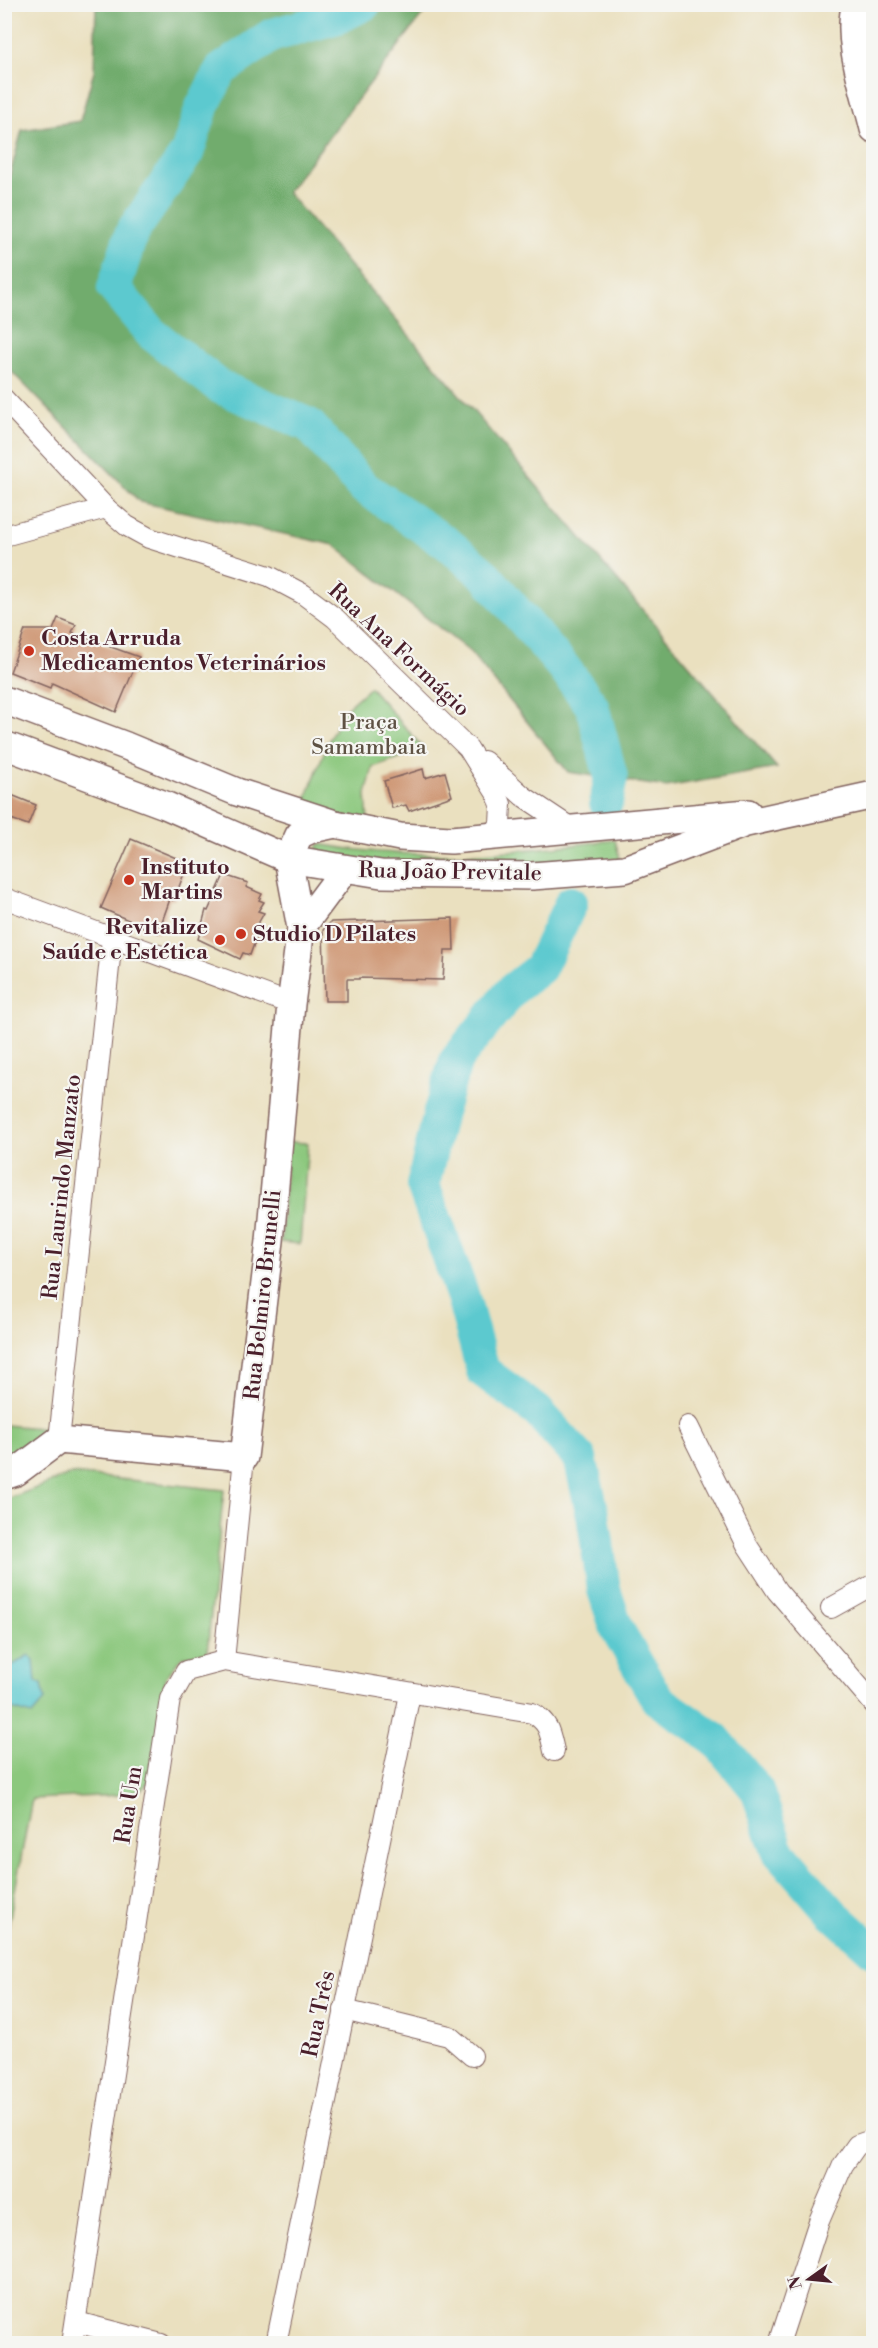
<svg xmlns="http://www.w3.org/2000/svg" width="878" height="2348" viewBox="0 0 878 2348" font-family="'Libre Bodoni',serif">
<rect width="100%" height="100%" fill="#f6f6f2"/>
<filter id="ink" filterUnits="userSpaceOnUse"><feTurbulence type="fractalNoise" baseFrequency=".0167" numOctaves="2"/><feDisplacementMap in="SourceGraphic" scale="12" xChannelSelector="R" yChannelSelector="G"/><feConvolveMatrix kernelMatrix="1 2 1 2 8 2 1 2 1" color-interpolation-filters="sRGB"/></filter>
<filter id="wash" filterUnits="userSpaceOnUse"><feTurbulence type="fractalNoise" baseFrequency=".008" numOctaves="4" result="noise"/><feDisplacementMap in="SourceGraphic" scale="24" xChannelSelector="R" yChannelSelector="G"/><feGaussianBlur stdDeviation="1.35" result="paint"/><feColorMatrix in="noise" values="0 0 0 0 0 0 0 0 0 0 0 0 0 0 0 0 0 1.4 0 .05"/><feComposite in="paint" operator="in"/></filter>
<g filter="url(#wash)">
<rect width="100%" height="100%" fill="#eae0bf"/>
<g fill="#8cc87e" stroke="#6b7454" stroke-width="1.5">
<polygon points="370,687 424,749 373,767 366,794 368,822 302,809 328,742 344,710"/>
<path d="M615,840l5,19 -153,8 -152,-10 4,-13c99,19 197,8 296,-4z"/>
<polygon points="288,1142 308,1143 300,1244 281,1242"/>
<polygon points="5,1425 51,1429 47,1441 5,1470"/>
<polygon points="72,1474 224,1490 207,1652 182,1657 166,1677 153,1777 142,1789 121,1795 32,1799 5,1944 5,1500"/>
</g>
<polygon fill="#71ac6d" stroke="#5e664c" stroke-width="1.5" points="96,5 430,5 287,192 777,768 666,787 568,772 470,652 334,545 140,502 5,365 5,193 22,130 80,121 94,71"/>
<polygon fill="#5bc9cf" stroke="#52747d" stroke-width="1.5" points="29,1655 34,1660 36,1682 42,1684 45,1700 32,1715 5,1707 5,1670"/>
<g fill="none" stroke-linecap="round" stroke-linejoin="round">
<g stroke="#5bc9cf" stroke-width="34">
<polyline points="364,4 338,17 272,35 221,70 202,107 187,153 132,232 114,288 151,333 220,387 309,425 363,487 448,544 486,576 564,668 592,706 611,777 606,803"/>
<polyline points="571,903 540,968 512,990 456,1060 440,1112 423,1185 463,1297 483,1371 537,1411 580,1458 593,1515 604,1590 617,1629 657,1699 715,1739 757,1790 778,1851 832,1913 874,1951"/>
</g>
</g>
<g id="blocks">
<g fill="#cf9977">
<polygon points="58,618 76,625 72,633 139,657 116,712 52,683 50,688 10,672 25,630 53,630"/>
<polygon points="423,769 425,778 445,772 452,796 409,811 406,805 392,808 384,781"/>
<polygon points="4,792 36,805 28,825 8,818 10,813 4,811"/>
<polygon points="131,839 188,863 174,900 170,899 158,933 101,908"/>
<polygon points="224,875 248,883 246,887 262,894 259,900 264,902 258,911 264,913 255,929 259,930 250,955 243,953 240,959 198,939 206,910 208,911"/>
<polygon points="453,918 454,950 445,950 443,980 359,978 359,979 347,979 347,1001 325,1001 323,930 331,922"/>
</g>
</g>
</g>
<g filter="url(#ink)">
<use href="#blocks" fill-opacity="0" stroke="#82635f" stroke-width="1.5"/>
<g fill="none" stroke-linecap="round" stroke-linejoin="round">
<g stroke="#82635f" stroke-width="22">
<g id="street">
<polyline points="4,399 106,508 127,526 149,538 269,576 303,594 335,618 468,748 496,793 501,804 500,824 492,837"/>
<polyline points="4,536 106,508"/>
<polyline points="484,761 523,796 571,828"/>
<polyline points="4,898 291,1004"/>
<polyline points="688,1426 747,1545 777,1591 874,1704"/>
<polyline points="59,1440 112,939"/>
<polyline points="831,1608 874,1584"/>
<polyline points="224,1661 244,1457"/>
<polyline points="344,2010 449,2036 472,2056"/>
<polyline points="76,2322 161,2344"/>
<path d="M72,2344l98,-645 16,-28 38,-10 308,52c17,9 18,20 22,38"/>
<polyline points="276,2344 410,1694"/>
<polyline points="779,2344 819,2221 843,2165 857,2145 874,2139"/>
</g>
</g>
<g stroke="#82635f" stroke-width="30">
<g id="secondary">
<path d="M856,4c-11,35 10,90 18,125"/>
<polyline points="4,700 126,746 237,792 335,824 400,837 451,840 748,813"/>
<polyline points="4,745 165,805 288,859 381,874 532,876 625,869 746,823 874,795"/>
<polyline points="301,928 345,869"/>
<polyline points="4,1476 16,1472 59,1440 244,1457 270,1241 291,1004 301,928 288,859 299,835 312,829 335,824"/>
</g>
</g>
<use href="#street" stroke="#fff" stroke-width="20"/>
<use href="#secondary" stroke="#fff" stroke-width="27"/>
</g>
</g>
<g fill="#c8321e" stroke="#f6f6f2" stroke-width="2">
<circle cx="29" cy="651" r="6"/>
<circle cx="129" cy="880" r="6"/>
<circle cx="241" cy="934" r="6"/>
<circle cx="220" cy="940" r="6"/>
</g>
<g text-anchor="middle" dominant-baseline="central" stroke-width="4.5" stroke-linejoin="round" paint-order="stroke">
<g font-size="22" font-weight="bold" fill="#4a1f2b" stroke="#f6f6f2" text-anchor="start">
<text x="41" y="638">Costa Arruda<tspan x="41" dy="25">Medicamentos Veterinários</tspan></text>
<text x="141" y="867">Instituto<tspan x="141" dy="25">Martins</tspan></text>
<text x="208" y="927" text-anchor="end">Revitalize<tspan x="208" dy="25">Saúde e Estética</tspan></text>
<text x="253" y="934">Studio D Pilates</text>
</g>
<g font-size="22" fill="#4a1f2b" stroke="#f6f6f2">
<text transform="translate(399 650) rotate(43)">Rua Ana Formágio</text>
<text transform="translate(450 872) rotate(1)">Rua João Previtale</text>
<text transform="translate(62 1187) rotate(-84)">Rua Laurindo Manzato</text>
<text transform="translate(263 1295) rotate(-84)">Rua Belmiro Brunelli</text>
<text transform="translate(129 1805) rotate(-81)">Rua Um</text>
<text transform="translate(319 2014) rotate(-78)">Rua Três</text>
</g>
<g font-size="22" fill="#5e5244" stroke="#f6f6f2">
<text x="369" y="722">Praça<tspan x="369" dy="25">Samambaia</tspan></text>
</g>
</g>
<rect width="878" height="2348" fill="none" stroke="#f6f6f2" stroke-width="24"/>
<g transform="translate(809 2279) rotate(255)" stroke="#f6f6f2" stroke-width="4.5" paint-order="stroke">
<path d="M0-4.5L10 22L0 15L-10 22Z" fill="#4a1f2b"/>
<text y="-9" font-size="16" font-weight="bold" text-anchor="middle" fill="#4a1f2b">N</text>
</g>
</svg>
